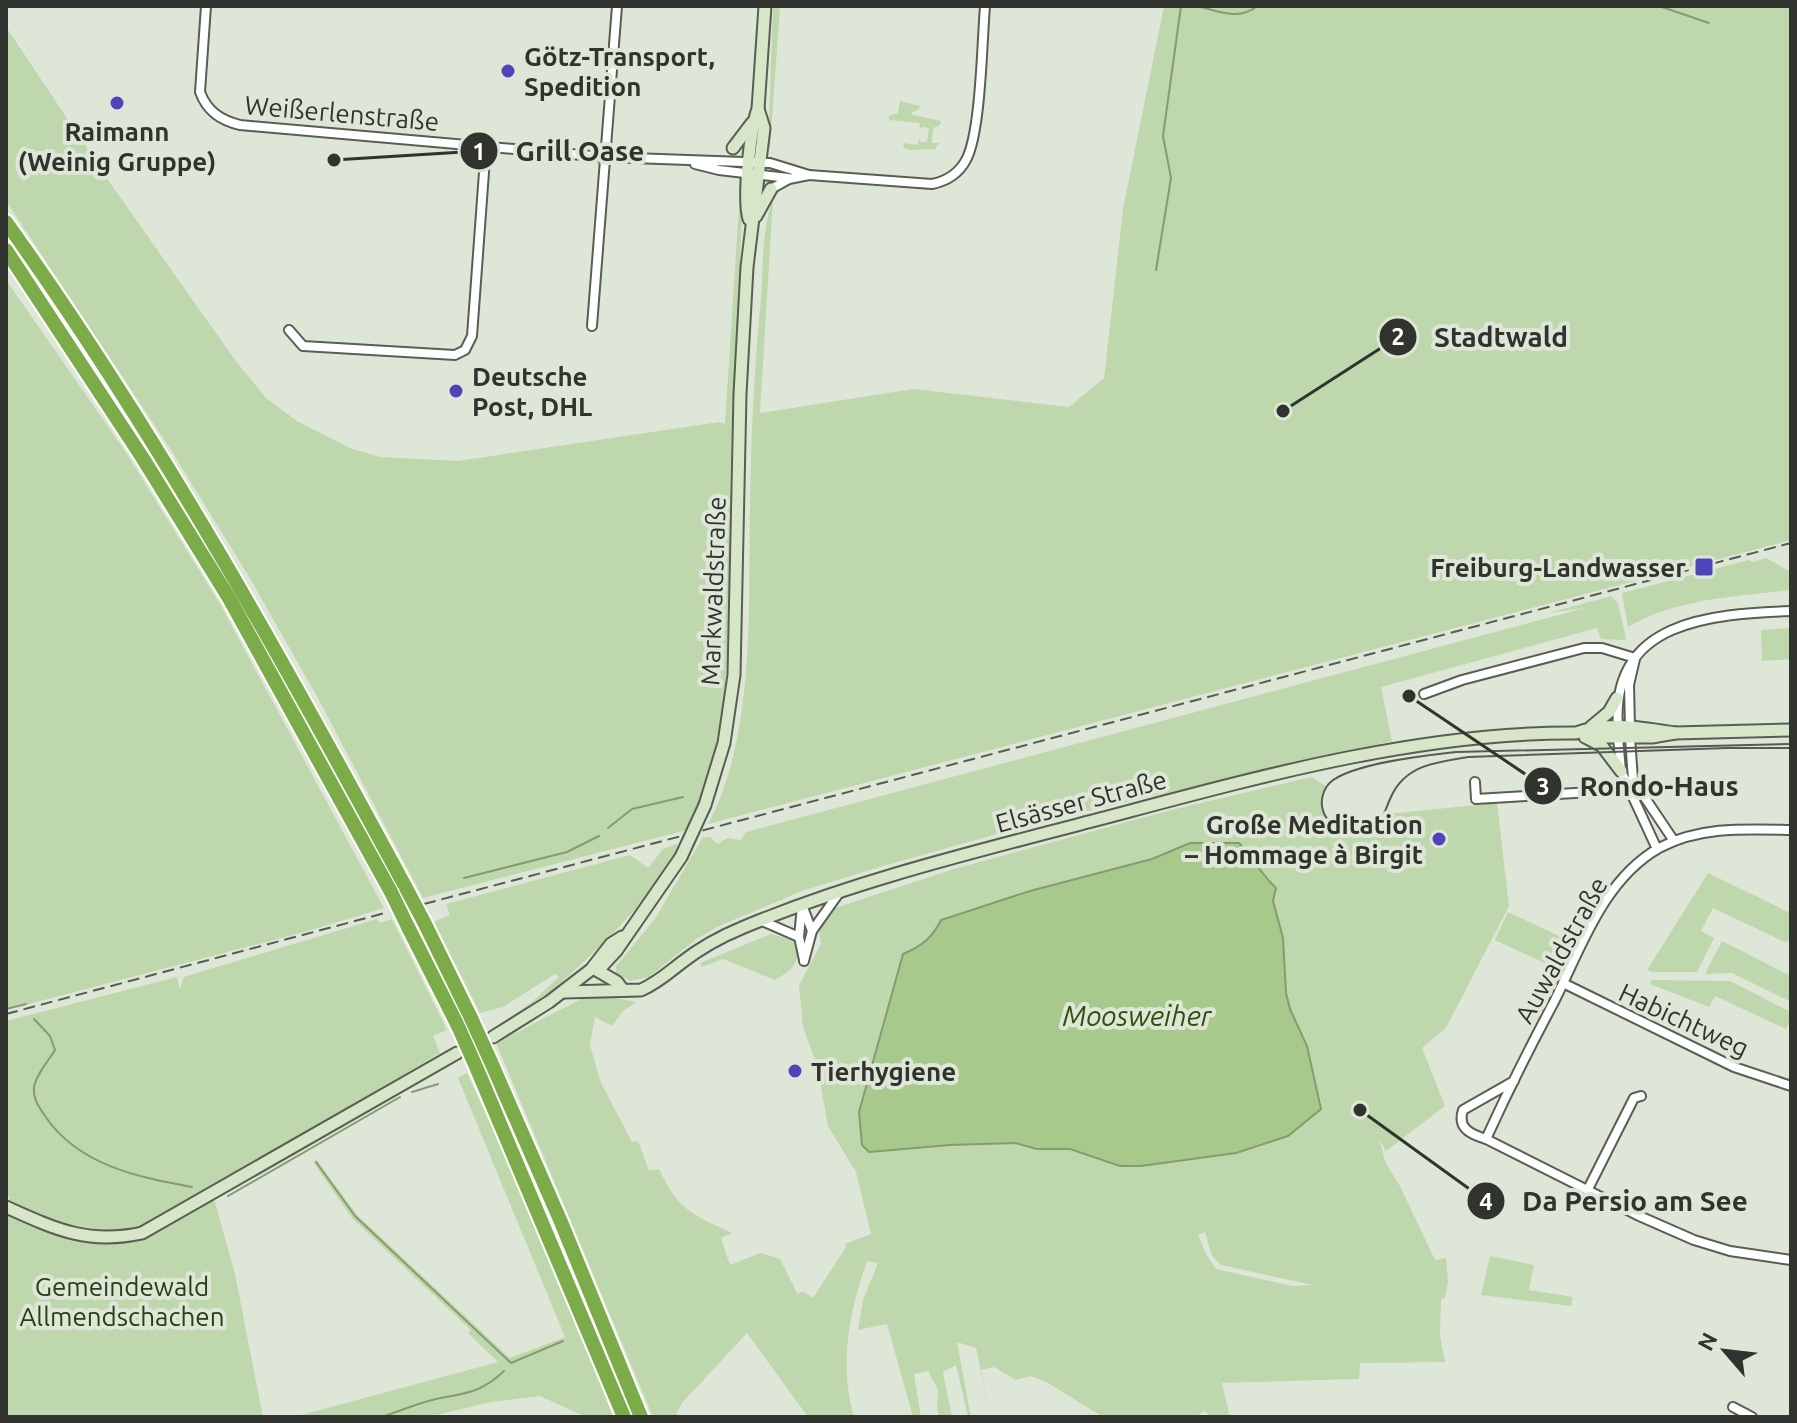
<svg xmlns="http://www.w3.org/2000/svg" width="1797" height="1423" viewBox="0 0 1797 1423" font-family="Ubuntu,sans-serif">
<rect width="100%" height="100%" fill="#dee7d7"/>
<g fill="#bfd7ac" fill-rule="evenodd">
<polygon points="773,6 780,6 770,148 768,145"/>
<path d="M1164,6h627v534l-1083,284c48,-89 40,-219 42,-318 1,-70 4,-138 11,-207 2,-29 1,-70 11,-97l1,-3 -13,214 153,-24 156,18 35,-29 19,-169z"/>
<path d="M6,27l109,163 120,170 31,38 31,23 53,27 30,9 78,4 261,-39 6,2 15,-233 1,-2 2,2 -10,234 -5,-1 4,2c-5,101 4,206 -13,306 -5,33 -18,67 -32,98l-264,68 -104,-198 -71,-125 -77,-125 -165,-249z"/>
<polygon points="900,101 920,106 919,109 911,113 913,115 941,121 940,125 933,128 932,143 939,143 935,149 911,150 904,148 903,143 918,145 919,139 921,142 927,142 929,128 922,127 919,130 920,123 889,120 889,116 898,113"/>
<polygon points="6,280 125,451 220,604 384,908 308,931 6,1010"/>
<path d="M1766,558l25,14v18c-53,6 -117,9 -163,37l-6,-34 127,-33 4,2z"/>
<polygon points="1611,596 1618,604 1626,638 1625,640 1601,639 1597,628 1381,687 1392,741 1033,824 883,866 802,891 717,927 695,940 649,977 631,981 616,973 616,966 655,919 703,837 710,837 718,844 727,838 741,840 746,832 1585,608 1548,613"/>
<polygon points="1791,628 1791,659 1762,661 1761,630"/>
<path d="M1311,777l15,9c-21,46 38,69 61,28l110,-11 12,103 -63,122 -24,20 23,58 -59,45 -7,-12 7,25 14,22 35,74 11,-2 2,23 -3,17 -4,1 -1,37 5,26 -85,1 -1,16 -137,4 8,34h-19l-7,-6 -9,6h-92l-55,-34 -17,-7 -15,4 -22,-13 -13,3 9,47 -14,-69 -19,-6 14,75h-3l-12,-52 -13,7 9,45h-13l-2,-9 1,-18 -10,-19 -14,3 7,43h-8l-26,-93 -29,6 5,-30 15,-37 -11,-2c-18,51 -28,103 -13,156h-46l-61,-84 -65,70 -5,10 1,4h-25l-157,-374 89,-46 14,-2 37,7 -13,9 -11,15 -17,-9 -5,28 11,38 31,59 6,-1 11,30 10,-2c20,42 33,45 73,64l-11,5 9,27 30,-12 20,6 17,34 7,-1 9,6 33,-51 -1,-3 26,-10 -15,-62 -28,-46 -11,-61 -14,-38 -4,-42 22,-41 -2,-14 16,-22 119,-39 213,-58zM1190,843l66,19 5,12 15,14 -3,13 10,37 3,55 4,16 17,37 13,63 -32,28 -52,16 -95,13h-21l-50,-17h-33l-22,-6 -153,2 -3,-33 44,-158c19,-8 29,-16 38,-34l211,-61zM1205,1232l7,24 9,9 92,20 -21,1 -76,-17 -9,-13 -9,-21z"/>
<path d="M678,843c-11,42 -82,108 -115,138l1,2 -16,14 -47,30 -1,-3 32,-22 27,-25 -4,-3 -52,33 -23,6 -46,-91 16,-7 -4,-11 184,-49 18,13 15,-19z"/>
<polygon points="1708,873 1788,912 1791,909 1791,934 1787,943 1713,908 1701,931 1714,938 1697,972 1651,972 1647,970"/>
<polygon points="1508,912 1572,942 1559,970 1495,940"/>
<polygon points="377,919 380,923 392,919 447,1030 433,1036 440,1053 219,1183 212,1184 211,1188 235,1274 263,1417 6,1417 6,1208 10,1197 6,1195 6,1021 177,977 180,989 184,977"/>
<path d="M771,934l21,6c13,19 0,31 -17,40l-52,-21 -21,8 -2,-4z"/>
<polygon points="1722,941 1791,976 1791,1002 1732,973 1705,974"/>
<polygon points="1652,980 1730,981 1791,1012 1791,1019 1786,1029 1715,996 1709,1007 1650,984"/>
<polygon points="467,1073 539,1230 613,1417 586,1417 540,1396 491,1402 428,1417 294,1417 498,1362 468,1333 471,1330 352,1218 313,1162 317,1160 358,1216 510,1358 565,1337 458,1078"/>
<polygon points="1490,1256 1534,1265 1529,1290 1573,1297 1571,1306 1481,1295"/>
</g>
<path fill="#a8c98c" stroke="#849c70" stroke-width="2" d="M1190,843h49c14,15 22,31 37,45l-3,13 10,37 3,55 4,16 17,37 14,63 -33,27 -52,17 -95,13h-21l-50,-17h-33l-22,-6 -65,2 -81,7 -7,-7 -3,-33 44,-158c19,-8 29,-16 38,-34l89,-29 122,-32z"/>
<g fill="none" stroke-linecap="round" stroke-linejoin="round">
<g stroke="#849c70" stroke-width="2">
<path d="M1197,6c20,5 43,15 60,0"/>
<polyline points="1659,6 1709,23"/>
<polyline points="1156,270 1171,178 1163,136 1181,6"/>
<polyline points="608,828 632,809 683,797"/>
<polyline points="464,878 567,852 599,836"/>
<polyline points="6,1009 26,1004"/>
<path d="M34,1019l16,17 5,14c-6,10 -20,26 -21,38 -1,11 5,19 11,28 33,49 92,61 147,71"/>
<polyline points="412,1092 438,1084"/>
<polyline points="316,1162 355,1216 511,1363 563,1341"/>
<polyline points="228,1196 400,1097"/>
<path d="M382,1417c18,-6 36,-14 54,-18 30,-6 45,-6 68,-28"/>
</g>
<g stroke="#585f52" stroke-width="12">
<g id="street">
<path d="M206,6l-6,86c7,19 20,28 40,33l365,32 165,6 39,12"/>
<polyline points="695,164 719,170 788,178"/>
<path d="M771,189l18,-10 20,-4 123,9c15,-3 27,-11 34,-24 15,-27 16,-119 19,-154"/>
<polyline points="592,326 617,6"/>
<polyline points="289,330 303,346 455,355 465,350 472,336 486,145"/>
<polyline points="1424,694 1462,680 1584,648 1602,648 1635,658"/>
<path d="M1618,727c-8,-106 92,-113 173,-116"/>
<polyline points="1630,728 1629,685 1635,659"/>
<polyline points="1618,737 1621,771 1657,849"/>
<polyline points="1630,737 1633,780 1674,841"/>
<polyline points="1475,782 1476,799 1592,792 1633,780"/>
<polyline points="802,905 812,931 804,961"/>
<polyline points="802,906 799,937 804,960"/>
<polyline points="762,921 799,937"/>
<polyline points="812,931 839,893"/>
<polyline points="1563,983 1734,1067 1791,1086"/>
<path d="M1514,1081l-51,29c-6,18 7,24 23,29 21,-46 44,-92 68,-137 27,-54 49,-122 105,-154 41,-22 88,-19 132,-18"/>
<polyline points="1486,1139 1637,1215 1694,1240 1730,1251 1791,1260"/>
<polyline points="1588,1189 1634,1098 1641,1096"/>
<polyline points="1733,1407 1752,1417"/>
</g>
</g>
<g stroke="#585f52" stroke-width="15">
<g id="secondary">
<polyline points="733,148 752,123"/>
<polyline points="756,216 771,189"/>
<path d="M749,219c-6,-21 1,-89 9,-110l7,-103"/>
<polyline points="1591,727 1609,712 1617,698"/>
<polyline points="1585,737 1652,737 1675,733 1791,730"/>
<polyline points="1587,738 1602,746 1621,771"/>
<polyline points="705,805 724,743 734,675 740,394 747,267 764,128 758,109"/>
<polyline points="593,967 611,944 622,937"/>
<polyline points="593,968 617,982 623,990"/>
<path d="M564,992l77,-2c16,-7 27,-17 40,-27 19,-15 41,-27 63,-36 113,-47 234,-76 352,-107 155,-41 319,-88 480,-87 30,-12 67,-5 99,0"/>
<polyline points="493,1037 549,1002 593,968 603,965 616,951 681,857"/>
<path d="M6,1207c49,22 82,38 136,26l315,-180"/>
</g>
</g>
<g stroke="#fff" stroke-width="18">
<g id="highway">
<path d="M6,222c151,211 277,438 400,666"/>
<polyline points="6,250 142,457 229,598 391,892"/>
<polyline points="424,922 471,1018"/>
<polyline points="408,927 458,1026"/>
<polyline points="491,1062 561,1222 641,1417"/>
<polyline points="477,1069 624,1417"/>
</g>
</g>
<use href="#street" stroke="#fff" stroke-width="8"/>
<use href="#secondary" stroke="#d7e6c8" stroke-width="11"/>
<use href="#highway" stroke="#7bac49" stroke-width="14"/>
<path stroke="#575b53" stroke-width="2" d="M1791,744l-335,8c-27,3 -114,12 -129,34 -19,30 18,58 45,42 12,-7 13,-19 19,-31 14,-32 46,-35 77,-40l259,-9h64"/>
<g stroke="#575b53" stroke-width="2" stroke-dasharray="12 6" stroke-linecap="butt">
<polyline points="424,904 1791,543"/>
<polyline points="6,1014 385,913"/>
</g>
<g stroke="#585f52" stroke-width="15" stroke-linecap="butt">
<polyline id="secondary-bridge" points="681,857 705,805"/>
</g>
<g stroke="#fff" stroke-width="18" stroke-linecap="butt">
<g id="highway-bridge">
<polyline points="406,888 424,922"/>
<polyline points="391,892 408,927"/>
<polyline points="471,1018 491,1062"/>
<polyline points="458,1026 477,1069"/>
</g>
</g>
<use href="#secondary-bridge" stroke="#d7e6c8" stroke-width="11"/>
<use href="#highway-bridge" stroke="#7bac49" stroke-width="14"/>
</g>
<g fill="#5044bb" stroke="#dee7d7" stroke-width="3">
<circle cx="508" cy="71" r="8"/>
<circle cx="117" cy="103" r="8"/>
<circle cx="456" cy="391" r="8"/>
<rect x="1694" y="557" width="20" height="20" rx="4"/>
<circle cx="1439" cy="839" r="8"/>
<circle cx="795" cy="1071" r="8"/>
</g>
<g text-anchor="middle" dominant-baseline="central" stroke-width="8" stroke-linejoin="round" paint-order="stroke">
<g font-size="26" font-weight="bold" fill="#31342e" stroke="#dee7d7" text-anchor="start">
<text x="524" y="56">Götz-Transport,<tspan x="524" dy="30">Spedition</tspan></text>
<text x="117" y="131" text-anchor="middle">Raimann<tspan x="117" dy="30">(Weinig Gruppe)</tspan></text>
<text x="472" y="376">Deutsche<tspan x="472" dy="30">Post, DHL</tspan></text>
<text x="1686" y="567" text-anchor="end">Freiburg-Landwasser</text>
<text x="1423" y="824" text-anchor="end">Große Meditation<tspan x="1423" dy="30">– Hommage à Birgit</tspan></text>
<text x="811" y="1071">Tierhygiene</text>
</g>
<g font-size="26" fill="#31342e" stroke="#dee7d7">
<text transform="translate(342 113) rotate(5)">Weißerlenstraße</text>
<text transform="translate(713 591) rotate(-88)">Markwaldstraße</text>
<text transform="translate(1081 801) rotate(-15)">Elsässer Straße</text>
<text transform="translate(1561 950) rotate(-61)">Auwaldstraße</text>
<text transform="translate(1684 1020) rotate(25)">Habichtweg</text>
</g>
<g font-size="26" fill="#293e13" stroke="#dee7d7">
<text x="122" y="1286">Gemeindewald<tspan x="122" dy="30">Allmendschachen</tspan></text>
</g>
<g font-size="28" font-style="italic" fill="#314e0d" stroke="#dee7d7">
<text x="1137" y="1015">Moosweiher</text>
</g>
</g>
<path fill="none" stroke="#31342e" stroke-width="3" d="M334 160L479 151M1283 411L1398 337M1409 696L1543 786M1360 1110L1486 1201"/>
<g fill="#31342e" stroke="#dee7d7" stroke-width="3">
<circle cx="334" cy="160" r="8"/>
<circle cx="1283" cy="411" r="8"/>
<circle cx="1409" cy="696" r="8"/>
<circle cx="1360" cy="1110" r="8"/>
<circle cx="479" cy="151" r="20"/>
<circle cx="1398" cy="337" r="20"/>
<circle cx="1543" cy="786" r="20"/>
<circle cx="1486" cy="1201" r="20"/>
</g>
<g font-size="24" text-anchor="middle" font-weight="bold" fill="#fff">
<text x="479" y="160">1</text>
<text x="1398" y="345">2</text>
<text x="1543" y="795">3</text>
<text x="1486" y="1210">4</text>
</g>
<g font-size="28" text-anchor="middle" font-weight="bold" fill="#31342e" stroke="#dee7d7" stroke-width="8" stroke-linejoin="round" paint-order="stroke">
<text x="580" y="161">Grill Oase</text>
<text x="1501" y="347">Stadtwald</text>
<text x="1659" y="796">Rondo-Haus</text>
<text x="1635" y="1211">Da Persio am See</text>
</g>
<rect width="1797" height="1423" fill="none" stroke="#31342e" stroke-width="16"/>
<g transform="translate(1725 1351) rotate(298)" stroke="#dee7d7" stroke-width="6" paint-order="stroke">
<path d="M0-6L14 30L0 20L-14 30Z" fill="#31342e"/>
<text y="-12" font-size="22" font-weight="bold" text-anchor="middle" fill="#31342e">N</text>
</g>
</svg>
